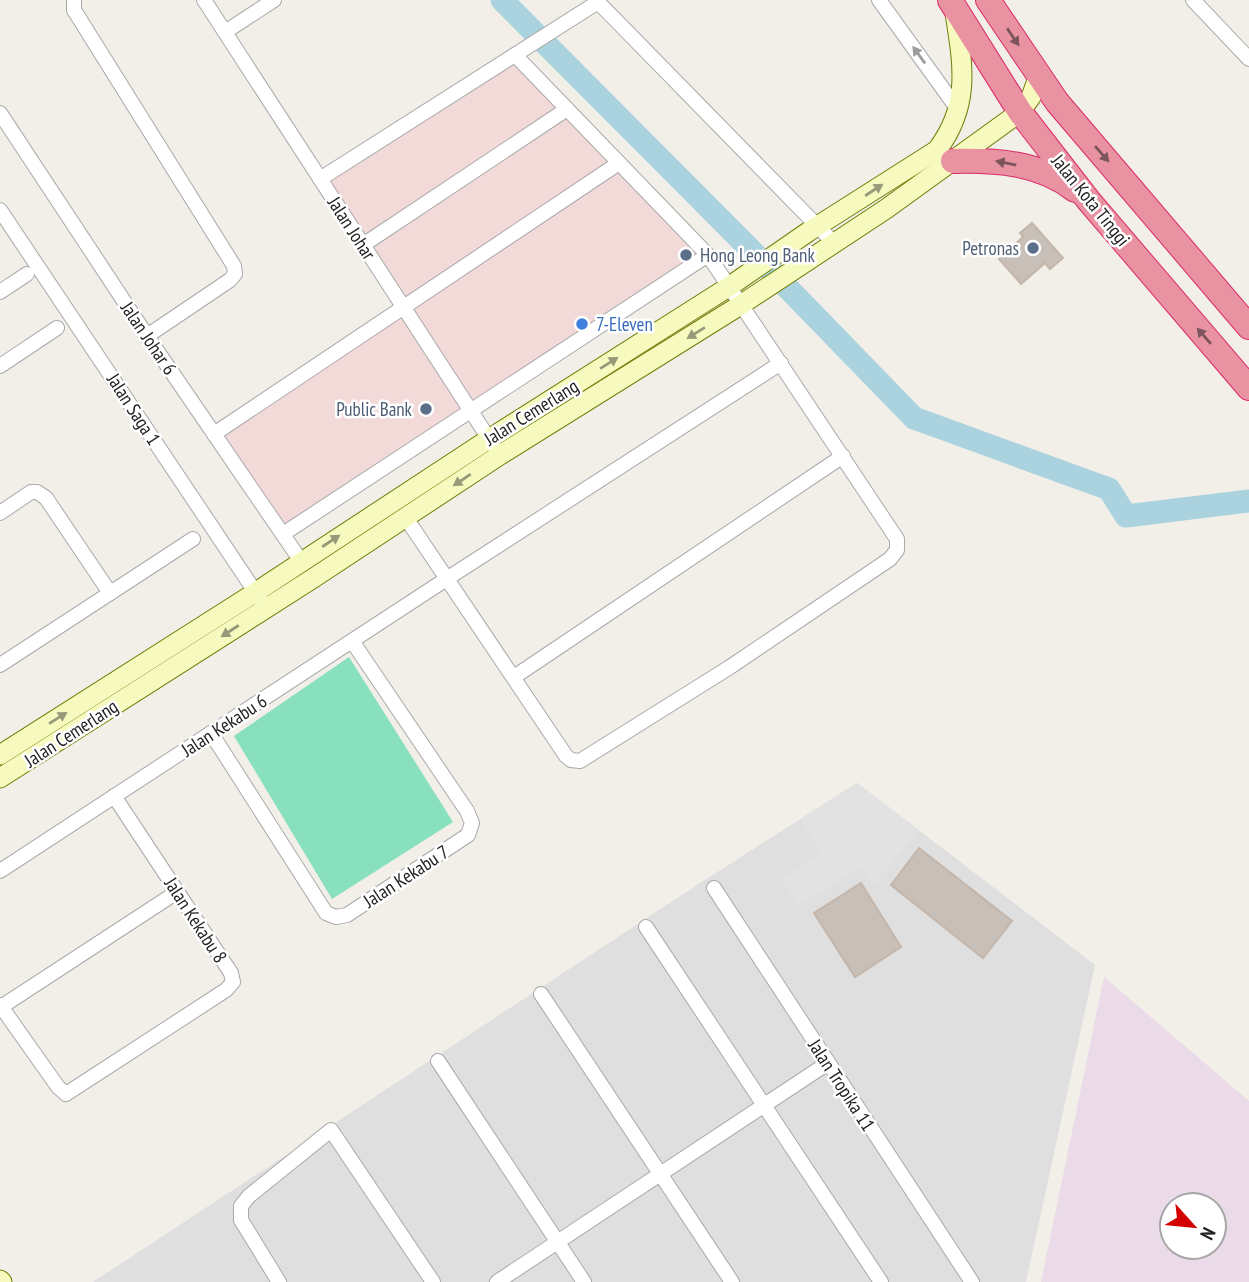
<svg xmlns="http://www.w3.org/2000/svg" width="1249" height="1282" viewBox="0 0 1249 1282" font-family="'PT Sans Narrow',sans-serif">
<rect width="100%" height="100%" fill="#f2efe9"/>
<polygon fill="#e0dfdf" points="857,783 1095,965 1026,1282 93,1282 694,887"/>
<polygon fill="#f2dad9" points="514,61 701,254 284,529 220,436 411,310 326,179"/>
<path fill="#ebdbe8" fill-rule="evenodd" d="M1104,977l145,124v181h-208zM1172,1205h42v42h-42z"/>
<polygon fill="#88e0be" points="349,657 453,822 332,899 234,736"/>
<polygon fill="#e2e2e2" points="857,783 919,830 874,885 861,867 798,906 781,878 821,852 800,819"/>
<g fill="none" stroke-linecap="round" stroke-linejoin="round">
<polyline stroke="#aad3df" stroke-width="23" points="502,0 746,245 914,418 1109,489 1126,516 1249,501"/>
</g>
<g fill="#c7bfb8" stroke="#c4b6ab" stroke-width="2">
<polygon points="1032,223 1063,258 1050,269 1045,263 1021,284 999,259 1023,237 1020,233"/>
<polygon points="919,848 1012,921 983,958 891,885"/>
<polygon points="861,883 901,947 855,977 814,913"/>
</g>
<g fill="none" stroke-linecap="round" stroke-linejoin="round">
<g stroke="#a9a9a9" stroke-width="16">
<g id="street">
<polyline points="74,0 74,10 234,266 235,274 230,280 147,336"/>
<polyline points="204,0 493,445"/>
<polyline points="596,0 834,243"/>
<polyline points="879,0 959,111"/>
<polyline points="1193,0 1249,59"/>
<polyline points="225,32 274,0"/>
<polyline points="0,113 147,336 301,561"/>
<polyline points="320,179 598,2"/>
<polyline points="0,210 260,599"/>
<polyline points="363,245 567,109"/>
<polyline points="0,292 27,274"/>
<polyline points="0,366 57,328"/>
<polyline points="214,434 619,163"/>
<polyline points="0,513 31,492 37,492 46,498 110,593"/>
<polyline points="406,518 566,756 571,760 580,761 730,667 890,559 897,550 897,539 708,255 515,55"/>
<polyline points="283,534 708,255"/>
<polyline points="0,665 193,539"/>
<polyline points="514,677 843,456"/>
<polyline points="211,733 326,913 336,917 347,915 468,835 472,823 467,811 352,641"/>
<polyline points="0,871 448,578 781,363"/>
<polyline points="714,888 972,1282"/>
<polyline points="646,927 881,1282"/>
<polyline points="541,994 732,1282"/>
<polyline points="0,1005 58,1087 66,1094 226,990 233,982 231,973 114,796"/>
<polyline points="1,1007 177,892"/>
<polyline points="438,1061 584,1282"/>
<polyline points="279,1282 241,1220 241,1206 249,1196 331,1130 433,1282"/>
<polyline points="497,1282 828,1063"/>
</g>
</g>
<g stroke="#707d05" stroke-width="21">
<g id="secondary">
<path d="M0,755l256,-163 233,-153 241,-153 78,-54 129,-82c34,-45 26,-85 18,-137"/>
<polyline points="0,778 312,579 500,455 742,304 886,209 1020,112 1031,97 1039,75"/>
<polyline points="0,1280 2,1282"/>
</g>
</g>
<g stroke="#dc2a67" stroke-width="26">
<g id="highway">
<polyline points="950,0 1020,112 1089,201 1249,388"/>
<polyline points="988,0 1057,102 1249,327"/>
<path d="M953,161c42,-1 87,1 122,29"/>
</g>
</g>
<use href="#street" stroke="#fff" stroke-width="14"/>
<use href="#secondary" stroke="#f7fabf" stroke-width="19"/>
<use href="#highway" stroke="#e892a2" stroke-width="24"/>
</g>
<defs><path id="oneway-solid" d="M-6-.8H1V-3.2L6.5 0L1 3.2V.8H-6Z" transform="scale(1.75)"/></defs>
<g fill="#7b545c">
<use href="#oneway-solid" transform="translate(1013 37) rotate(56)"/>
<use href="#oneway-solid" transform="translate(1102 154) rotate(49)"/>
<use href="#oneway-solid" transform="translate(1006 163) rotate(-169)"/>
<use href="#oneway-solid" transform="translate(1204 336) rotate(-131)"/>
</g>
<use fill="#9c9c9c" href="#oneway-solid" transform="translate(919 55) rotate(-126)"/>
<g fill="#979978">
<use href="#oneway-solid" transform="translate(874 190) rotate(-33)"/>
<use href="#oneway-solid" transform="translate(696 333) rotate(148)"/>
<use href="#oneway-solid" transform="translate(609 363) rotate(-32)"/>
<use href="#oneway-solid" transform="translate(462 480) rotate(146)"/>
<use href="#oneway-solid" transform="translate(331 541) rotate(-33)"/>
<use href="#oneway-solid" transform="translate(230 631) rotate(147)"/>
<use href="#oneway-solid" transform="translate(58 718) rotate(-32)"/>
</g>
<g fill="#5c6f8a" stroke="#fff" stroke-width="2.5">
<circle cx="1033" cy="248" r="7"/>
<circle cx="686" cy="255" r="7"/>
<circle cx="426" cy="409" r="7"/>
</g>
<circle fill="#3f7fe0" stroke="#fff" stroke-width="2.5" cx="582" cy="324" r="7"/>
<g text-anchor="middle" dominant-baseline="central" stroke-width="5" stroke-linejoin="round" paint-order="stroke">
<g font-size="19" fill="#222" stroke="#fff">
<text transform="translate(1091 200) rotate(51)">Jalan Kota Tinggi</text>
<text transform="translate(352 228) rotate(57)">Jalan Johar</text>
<text transform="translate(149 338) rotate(56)">Jalan Johar 6</text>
<text transform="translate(134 409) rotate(57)">Jalan Saga 1</text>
<text transform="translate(531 412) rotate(-32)">Jalan Cemerlang</text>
<text transform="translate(224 725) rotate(-33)">Jalan Kekabu 6</text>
<text transform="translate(71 733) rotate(-33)">Jalan Cemerlang</text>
<text transform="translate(406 876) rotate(-33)">Jalan Kekabu 7</text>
<text transform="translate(196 920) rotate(57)">Jalan Kekabu 8</text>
<text transform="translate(842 1085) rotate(57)">Jalan Tropika 11</text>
</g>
<g font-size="19" fill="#4e5e75" stroke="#fff" text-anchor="end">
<text x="1019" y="248">Petronas</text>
<text x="700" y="255" text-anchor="start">Hong Leong Bank</text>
<text x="412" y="409">Public Bank</text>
</g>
<g font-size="19" fill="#366cbe" stroke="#fff" text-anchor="start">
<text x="596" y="324">7-Eleven</text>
</g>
</g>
<g transform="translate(1193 1226) rotate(117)"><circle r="33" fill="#ffffff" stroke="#a7a7a7" stroke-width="2"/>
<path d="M0-5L12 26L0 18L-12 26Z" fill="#d40000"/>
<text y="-10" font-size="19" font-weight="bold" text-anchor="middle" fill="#222222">N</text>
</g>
</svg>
